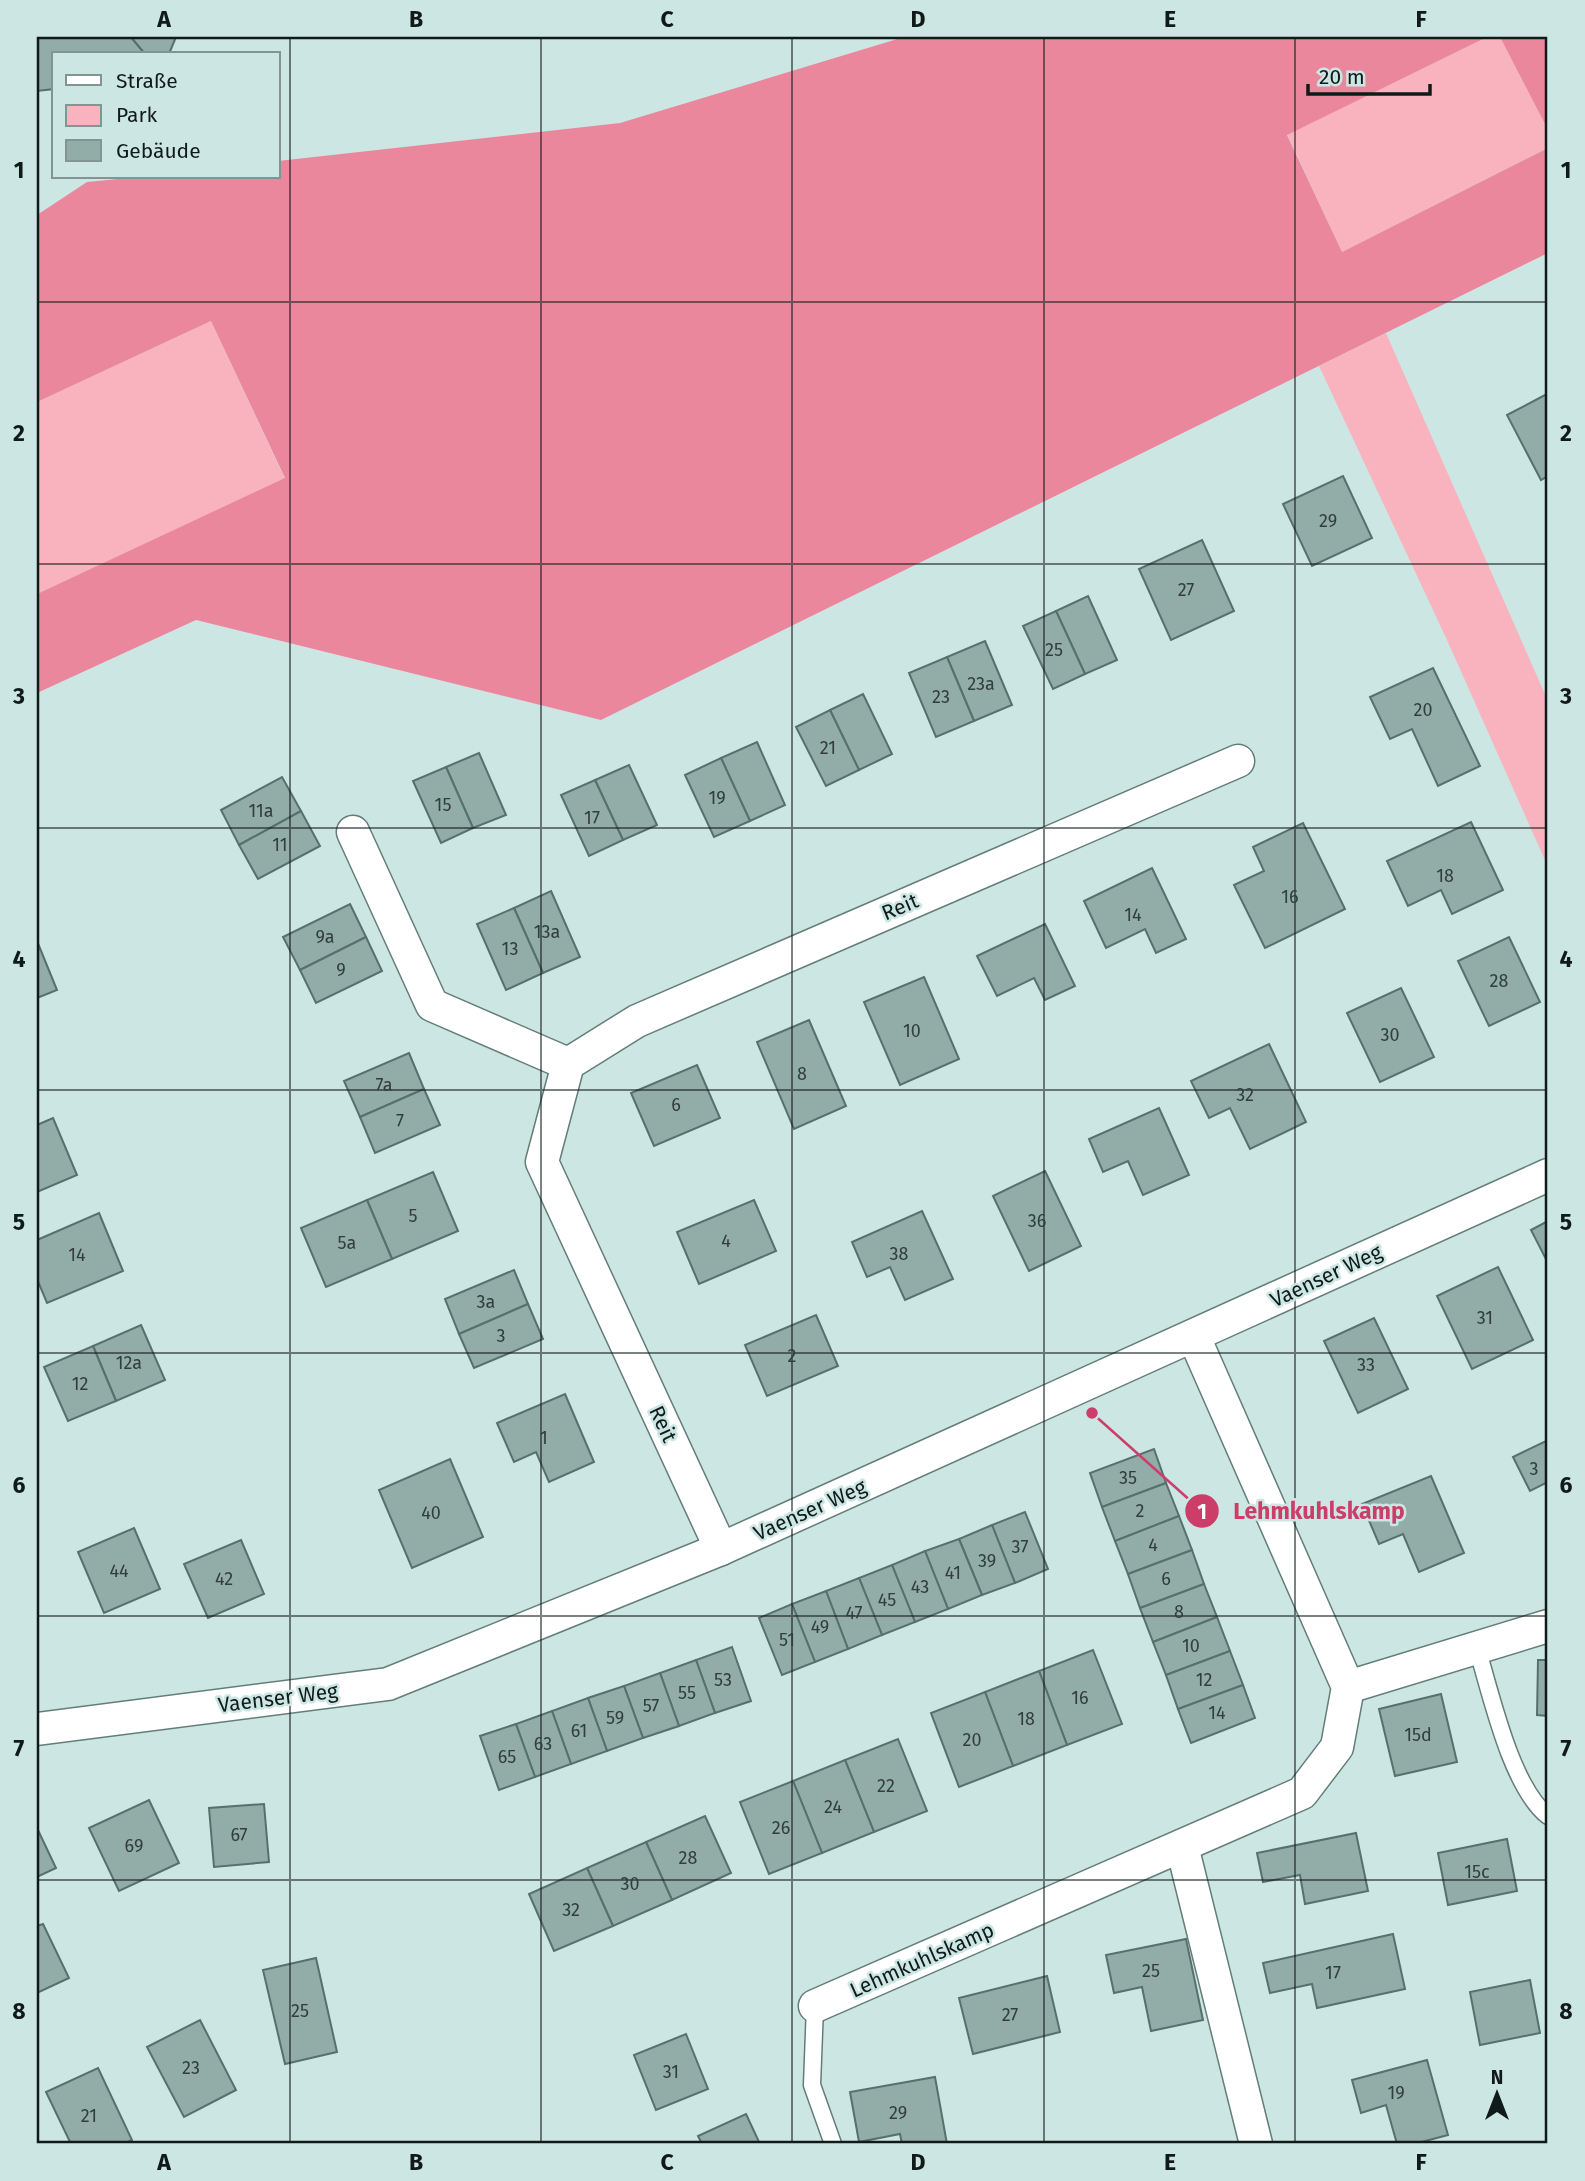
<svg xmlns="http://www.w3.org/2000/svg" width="1585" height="2181" viewBox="0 0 1585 2181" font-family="'Fira Sans',sans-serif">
<rect width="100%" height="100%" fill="#cce7e3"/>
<g fill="#f8b3bf">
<polygon points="1487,37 1500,37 1548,130 1548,148 1342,252 1287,134"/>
<polygon points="211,321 285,479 37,594 37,402"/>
<polygon points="1386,333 1548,701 1548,867 1447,640 1319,366"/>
</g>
<g fill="#eb879d">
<polygon points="904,37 1487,37 1287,135 1342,252 1548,148 1548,253 601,720 196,620 37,693 37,594 285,478 211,321 37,402 37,215 87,182 138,177 278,177 278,161 620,123"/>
<polygon points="1500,37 1548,37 1548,130"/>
</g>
<g fill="#92aca8" stroke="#57706c" stroke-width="2">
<polygon points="37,37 131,37 145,54 54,54 54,89 37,91"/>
<polygon points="131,37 176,37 169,54 145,54"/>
<polygon points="1547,394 1548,476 1541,480 1507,415"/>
<polygon points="1343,476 1372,538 1312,566 1283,504"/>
<polygon points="1202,540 1234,611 1171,640 1139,569"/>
<polygon points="1088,596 1117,660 1085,674 1056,611"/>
<polygon points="1056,611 1085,674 1053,689 1023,626"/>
<polygon points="985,641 1012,705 974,721 947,657"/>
<polygon points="947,657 974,721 936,737 909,673"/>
<polygon points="1433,668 1480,766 1438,786 1412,729 1390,739 1370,697"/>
<polygon points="863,694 892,754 859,770 830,710"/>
<polygon points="830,710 859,770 826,786 796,727"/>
<polygon points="757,742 785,805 750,821 721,758"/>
<polygon points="479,753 506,815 473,828 446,767"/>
<polygon points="721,758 750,821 714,837 685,775"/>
<polygon points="629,765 657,825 623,840 595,780"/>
<polygon points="446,767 473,828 441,843 413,781"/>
<polygon points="282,777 301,811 239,845 221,810"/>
<polygon points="595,780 623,840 589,856 561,795"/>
<polygon points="301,811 320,846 258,879 239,845"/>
<polygon points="1471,822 1503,890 1452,914 1441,890 1408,906 1387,861"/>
<polygon points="1303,823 1345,909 1265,948 1234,885 1264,871 1253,847"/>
<polygon points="1152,868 1186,939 1156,953 1145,929 1106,948 1084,901"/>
<polygon points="551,891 580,957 543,973 514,908"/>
<polygon points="350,904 366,937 300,970 283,937"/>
<polygon points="514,908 543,973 506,990 477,924"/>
<polygon points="1045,924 1075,986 1045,1000 1034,978 997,996 977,956"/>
<polygon points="366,937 382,971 316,1003 300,970"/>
<polygon points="1509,937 1540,1002 1489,1026 1458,961"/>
<polygon points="37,941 57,990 37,998"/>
<polygon points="924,977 959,1059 900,1085 864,1002"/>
<polygon points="1401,988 1434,1057 1380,1082 1347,1013"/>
<polygon points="809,1020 846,1106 794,1129 757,1042"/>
<polygon points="1269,1044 1306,1122 1250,1149 1230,1108 1209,1118 1191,1081"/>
<polygon points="409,1053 424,1089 360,1117 344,1081"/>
<polygon points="697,1065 720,1118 654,1146 631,1093"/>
<polygon points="424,1089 440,1125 375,1153 360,1117"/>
<polygon points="1159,1108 1189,1175 1143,1195 1128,1161 1103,1172 1089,1139"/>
<polygon points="53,1118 77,1175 37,1192 37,1125"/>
<polygon points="1045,1171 1081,1246 1029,1271 993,1196"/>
<polygon points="433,1172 458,1231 392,1259 367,1200"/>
<polygon points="367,1200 392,1259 326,1287 301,1228"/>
<polygon points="754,1200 776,1251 699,1284 677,1232"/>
<polygon points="922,1211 953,1279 905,1300 890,1267 867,1277 852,1242"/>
<polygon points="99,1213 123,1271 47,1303 37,1279 37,1240"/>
<polygon points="1548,1221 1548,1263 1531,1230"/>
<polygon points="1498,1267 1533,1340 1472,1369 1437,1296"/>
<polygon points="514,1270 528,1304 459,1334 445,1299"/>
<polygon points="528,1304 543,1339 474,1368 459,1334"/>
<polygon points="816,1315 838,1366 767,1396 745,1345"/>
<polygon points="1374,1318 1408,1389 1358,1413 1324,1341"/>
<polygon points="141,1325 165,1380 116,1401 93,1346"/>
<polygon points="93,1346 116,1401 68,1421 44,1367"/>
<polygon points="565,1394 594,1462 549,1482 536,1452 514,1462 497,1423"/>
<polygon points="1548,1440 1548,1482 1530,1491 1513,1457"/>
<polygon points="1154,1449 1166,1483 1102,1507 1090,1473"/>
<polygon points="450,1459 483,1537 412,1568 379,1490"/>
<polygon points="1431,1476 1464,1553 1419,1572 1403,1534 1379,1544 1362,1504"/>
<polygon points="1166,1483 1179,1516 1115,1541 1102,1507"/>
<polygon points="1025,1512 1048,1569 1015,1583 992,1525"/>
<polygon points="1179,1516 1192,1550 1128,1574 1115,1541"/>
<polygon points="992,1525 1015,1583 982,1595 959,1539"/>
<polygon points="134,1528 160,1589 104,1613 78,1552"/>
<polygon points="959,1539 982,1595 948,1609 925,1551"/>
<polygon points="241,1540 264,1594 208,1618 184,1564"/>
<polygon points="1192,1550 1204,1584 1140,1608 1128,1574"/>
<polygon points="925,1551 948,1609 915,1622 892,1565"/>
<polygon points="892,1565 915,1622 882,1635 859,1578"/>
<polygon points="859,1578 882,1635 848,1649 826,1591"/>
<polygon points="1204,1584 1217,1617 1153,1642 1140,1608"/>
<polygon points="826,1591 848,1649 815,1662 792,1604"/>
<polygon points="792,1604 815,1662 782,1675 759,1618"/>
<polygon points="1217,1617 1230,1651 1166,1675 1153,1642"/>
<polygon points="732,1647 751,1701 715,1713 696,1660"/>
<polygon points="1093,1650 1122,1724 1067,1745 1039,1671"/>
<polygon points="1230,1651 1243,1685 1178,1709 1166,1675"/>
<polygon points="696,1660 715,1713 679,1726 660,1673"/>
<polygon points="1538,1660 1548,1660 1548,1716 1537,1715"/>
<polygon points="1039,1671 1067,1745 1013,1766 985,1692"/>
<polygon points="660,1673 679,1726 643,1738 624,1686"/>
<polygon points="1243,1685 1255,1718 1191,1743 1178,1709"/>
<polygon points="624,1686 643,1738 607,1751 588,1698"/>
<polygon points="985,1692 1013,1766 959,1787 931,1713"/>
<polygon points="1441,1694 1457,1762 1395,1776 1379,1709"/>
<polygon points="588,1698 607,1751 571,1764 552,1711"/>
<polygon points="552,1711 571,1764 535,1777 516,1724"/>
<polygon points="516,1724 535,1777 499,1790 480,1736"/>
<polygon points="898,1739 927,1811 874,1832 845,1760"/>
<polygon points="845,1760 874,1832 822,1853 793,1781"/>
<polygon points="793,1781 822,1853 769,1874 740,1802"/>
<polygon points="149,1800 179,1863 119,1891 89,1828"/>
<polygon points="264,1804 269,1862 214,1867 209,1808"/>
<polygon points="705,1816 731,1873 672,1900 646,1842"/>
<polygon points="37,1828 56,1868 37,1877"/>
<polygon points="1356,1833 1368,1891 1305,1904 1300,1875 1263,1882 1257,1853"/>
<polygon points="1507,1839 1517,1891 1448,1905 1438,1853"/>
<polygon points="646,1842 672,1900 613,1926 587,1868"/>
<polygon points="587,1868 613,1926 554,1951 529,1894"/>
<polygon points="43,1924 69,1978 37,1993 37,1926"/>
<polygon points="1393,1934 1405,1989 1317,2008 1312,1984 1270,1993 1263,1963"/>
<polygon points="1186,1939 1203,2020 1151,2031 1142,1987 1114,1993 1106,1955"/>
<polygon points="316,1958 337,2052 285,2064 263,1970"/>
<polygon points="1047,1976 1060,2032 973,2054 959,1998"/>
<polygon points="1530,1980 1540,2033 1480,2045 1470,1992"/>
<polygon points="200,2020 236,2090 184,2117 147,2047"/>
<polygon points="686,2034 708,2089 656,2110 634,2055"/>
<polygon points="1427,2060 1448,2135 1414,2144 1397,2144 1386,2105 1361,2113 1352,2080"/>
<polygon points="98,2068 132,2140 124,2144 71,2144 46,2092"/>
<polygon points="935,2077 947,2144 902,2144 900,2134 859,2142 850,2092"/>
<polygon points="746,2114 760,2144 702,2144 698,2136"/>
</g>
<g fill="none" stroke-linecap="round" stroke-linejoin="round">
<g stroke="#647d79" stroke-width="19">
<g id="lane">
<path d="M1477,1648c14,46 34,139 71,168"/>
<polyline points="815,2006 812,2085 833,2144"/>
</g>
</g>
<g stroke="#647d79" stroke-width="35">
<g id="street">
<polyline points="353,832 432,1005 568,1064"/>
<polyline points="721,1549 542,1162 568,1064 637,1021 1238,761"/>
<polyline points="1348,1687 1548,1626"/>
<polyline points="37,1729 388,1684 721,1549 1548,1175"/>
<polyline points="1182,1846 1256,2144"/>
<polyline points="815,2006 1302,1793 1337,1747 1348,1687 1194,1337"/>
</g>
</g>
<use href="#lane" stroke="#fff" stroke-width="16"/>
<use href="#street" stroke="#fff" stroke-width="32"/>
</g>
<path fill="none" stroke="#101a19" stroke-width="2" stroke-opacity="0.55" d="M290,37v2107M541,37v2107M792,37v2107M1044,37v2107M1295,37v2107M37,302h1511M37,564h1511M37,828h1511M37,1090h1511M37,1353h1511M37,1616h1511M37,1880h1511"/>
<g text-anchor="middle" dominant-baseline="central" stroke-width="5" stroke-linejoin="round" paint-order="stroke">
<g font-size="18" fill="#303e3d">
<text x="1328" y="521">29</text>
<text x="1186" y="590">27</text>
<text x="1054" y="650">25</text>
<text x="981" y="684">23a</text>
<text x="941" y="697">23</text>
<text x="1423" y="710">20</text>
<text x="828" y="748">21</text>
<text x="717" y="798">19</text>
<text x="443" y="805">15</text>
<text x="261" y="811">11a</text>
<text x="592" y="818">17</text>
<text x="280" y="845">11</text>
<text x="1445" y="876">18</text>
<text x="1290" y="897">16</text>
<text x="1133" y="915">14</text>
<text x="547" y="932">13a</text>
<text x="325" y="937">9a</text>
<text x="510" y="949">13</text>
<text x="341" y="970">9</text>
<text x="1499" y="981">28</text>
<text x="912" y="1031">10</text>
<text x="1390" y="1035">30</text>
<text x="802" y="1074">8</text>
<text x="384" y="1085">7a</text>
<text x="1245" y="1095">32</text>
<text x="676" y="1105">6</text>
<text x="400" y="1121">7</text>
<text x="413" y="1216">5</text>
<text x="1037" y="1221">36</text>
<text x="726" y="1241">4</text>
<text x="347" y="1243">5a</text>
<text x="899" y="1254">38</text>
<text x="77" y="1255">14</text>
<text x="486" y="1302">3a</text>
<text x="1485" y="1318">31</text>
<text x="501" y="1336">3</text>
<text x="792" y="1356">2</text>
<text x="129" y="1363">12a</text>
<text x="1366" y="1365">33</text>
<text x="80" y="1384">12</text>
<text x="544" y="1438">1</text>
<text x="1534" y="1469">3</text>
<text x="1128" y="1478">35</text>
<text x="1140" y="1511">2</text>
<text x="431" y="1513">40</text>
<text x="1153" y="1545">4</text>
<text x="1020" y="1547">37</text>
<text x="987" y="1561">39</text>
<text x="119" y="1571">44</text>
<text x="953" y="1573">41</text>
<text x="224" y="1579">42</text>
<text x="1166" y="1579">6</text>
<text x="920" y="1587">43</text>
<text x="887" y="1600">45</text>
<text x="1179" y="1612">8</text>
<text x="854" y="1613">47</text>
<text x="820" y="1627">49</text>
<text x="787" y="1640">51</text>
<text x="1191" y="1646">10</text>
<text x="723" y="1680">53</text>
<text x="1204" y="1680">12</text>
<text x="687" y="1693">55</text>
<text x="1080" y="1698">16</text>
<text x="651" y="1706">57</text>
<text x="1217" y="1713">14</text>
<text x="615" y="1718">59</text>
<text x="1026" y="1719">18</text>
<text x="579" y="1731">61</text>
<text x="1418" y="1735">15d</text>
<text x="972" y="1740">20</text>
<text x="543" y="1744">63</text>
<text x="507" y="1757">65</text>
<text x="886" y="1786">22</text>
<text x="833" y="1807">24</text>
<text x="781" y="1828">26</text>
<text x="239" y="1835">67</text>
<text x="134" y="1846">69</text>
<text x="688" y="1858">28</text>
<text x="1477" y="1872">15c</text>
<text x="630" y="1884">30</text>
<text x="571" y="1910">32</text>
<text x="1151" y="1971">25</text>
<text x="1333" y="1973">17</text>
<text x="300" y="2011">25</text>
<text x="1010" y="2015">27</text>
<text x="191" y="2068">23</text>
<text x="671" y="2072">31</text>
<text x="1396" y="2093">19</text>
<text x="898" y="2113">29</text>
<text x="89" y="2116">21</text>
</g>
<g font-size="21" fill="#101a19" stroke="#cce7e3">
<text transform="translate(900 907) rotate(-23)">Reit</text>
<text transform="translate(1326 1276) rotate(-25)">Vaenser Weg</text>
<text transform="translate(663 1424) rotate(65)">Reit</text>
<text transform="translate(810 1510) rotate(-24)">Vaenser Weg</text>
<text transform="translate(278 1698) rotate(-7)">Vaenser Weg</text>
<text transform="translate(922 1960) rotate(-24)">Lehmkuhlskamp</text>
</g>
</g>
<path fill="none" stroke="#cc3e69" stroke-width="2.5" d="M1092 1413L1202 1511"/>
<g fill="#cc3e69" stroke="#cce7e3" stroke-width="2.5">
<circle cx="1092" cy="1413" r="7"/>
<circle cx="1202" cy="1511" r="18"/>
</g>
<g font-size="21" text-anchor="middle" font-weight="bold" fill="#fff">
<text x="1202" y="1519">1</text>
</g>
<g font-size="23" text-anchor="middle" font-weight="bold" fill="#cc3e69" stroke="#cce7e3" stroke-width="5" stroke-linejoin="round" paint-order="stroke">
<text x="1319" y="1519">Lehmkuhlskamp</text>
</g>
<rect width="1585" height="2181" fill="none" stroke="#cce7e3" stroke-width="77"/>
<rect x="52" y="52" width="228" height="126" fill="#cce7e3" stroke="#819592" stroke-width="2"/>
<rect x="66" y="75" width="35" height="10" fill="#ffffff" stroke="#819592" stroke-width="2"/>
<text x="116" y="88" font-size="21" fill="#101a19">Straße</text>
<rect x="66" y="105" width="35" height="21" fill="#f8b3bf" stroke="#819592" stroke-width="2"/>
<text x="116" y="122" font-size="21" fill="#101a19">Park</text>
<rect x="66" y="140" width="35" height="21" fill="#92aca8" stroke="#819592" stroke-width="2"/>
<text x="116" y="158" font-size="21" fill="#101a19">Gebäude</text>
<g transform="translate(1497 2094)" stroke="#cce7e3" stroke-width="5" paint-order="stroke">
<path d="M0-5L12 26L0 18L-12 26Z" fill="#101a19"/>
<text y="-10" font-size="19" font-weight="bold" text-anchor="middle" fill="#101a19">N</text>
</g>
<path d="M1308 84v10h122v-10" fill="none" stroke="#101a19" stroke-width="3.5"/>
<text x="1319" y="84" font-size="21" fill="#101a19" stroke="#cce7e3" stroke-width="5" paint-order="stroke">20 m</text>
<rect x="38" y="38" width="1508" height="2104" fill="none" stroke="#101a19" stroke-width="2.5"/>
<g font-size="23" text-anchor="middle" font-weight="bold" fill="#101a19">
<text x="164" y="27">A</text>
<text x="416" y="27">B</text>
<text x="667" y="27">C</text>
<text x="918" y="27">D</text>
<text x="1170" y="27">E</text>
<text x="1421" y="27">F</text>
<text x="19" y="178">1</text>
<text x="1566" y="178">1</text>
<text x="19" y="441">2</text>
<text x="1566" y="441">2</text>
<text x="19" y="704">3</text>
<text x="1566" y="704">3</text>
<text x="19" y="967">4</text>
<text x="1566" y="967">4</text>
<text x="19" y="1230">5</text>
<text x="1566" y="1230">5</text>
<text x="19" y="1493">6</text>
<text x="1566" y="1493">6</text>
<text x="19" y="1756">7</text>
<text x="1566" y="1756">7</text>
<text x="19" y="2019">8</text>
<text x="1566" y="2019">8</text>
<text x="164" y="2170">A</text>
<text x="416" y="2170">B</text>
<text x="667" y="2170">C</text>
<text x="918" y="2170">D</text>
<text x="1170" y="2170">E</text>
<text x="1421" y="2170">F</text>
</g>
</svg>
